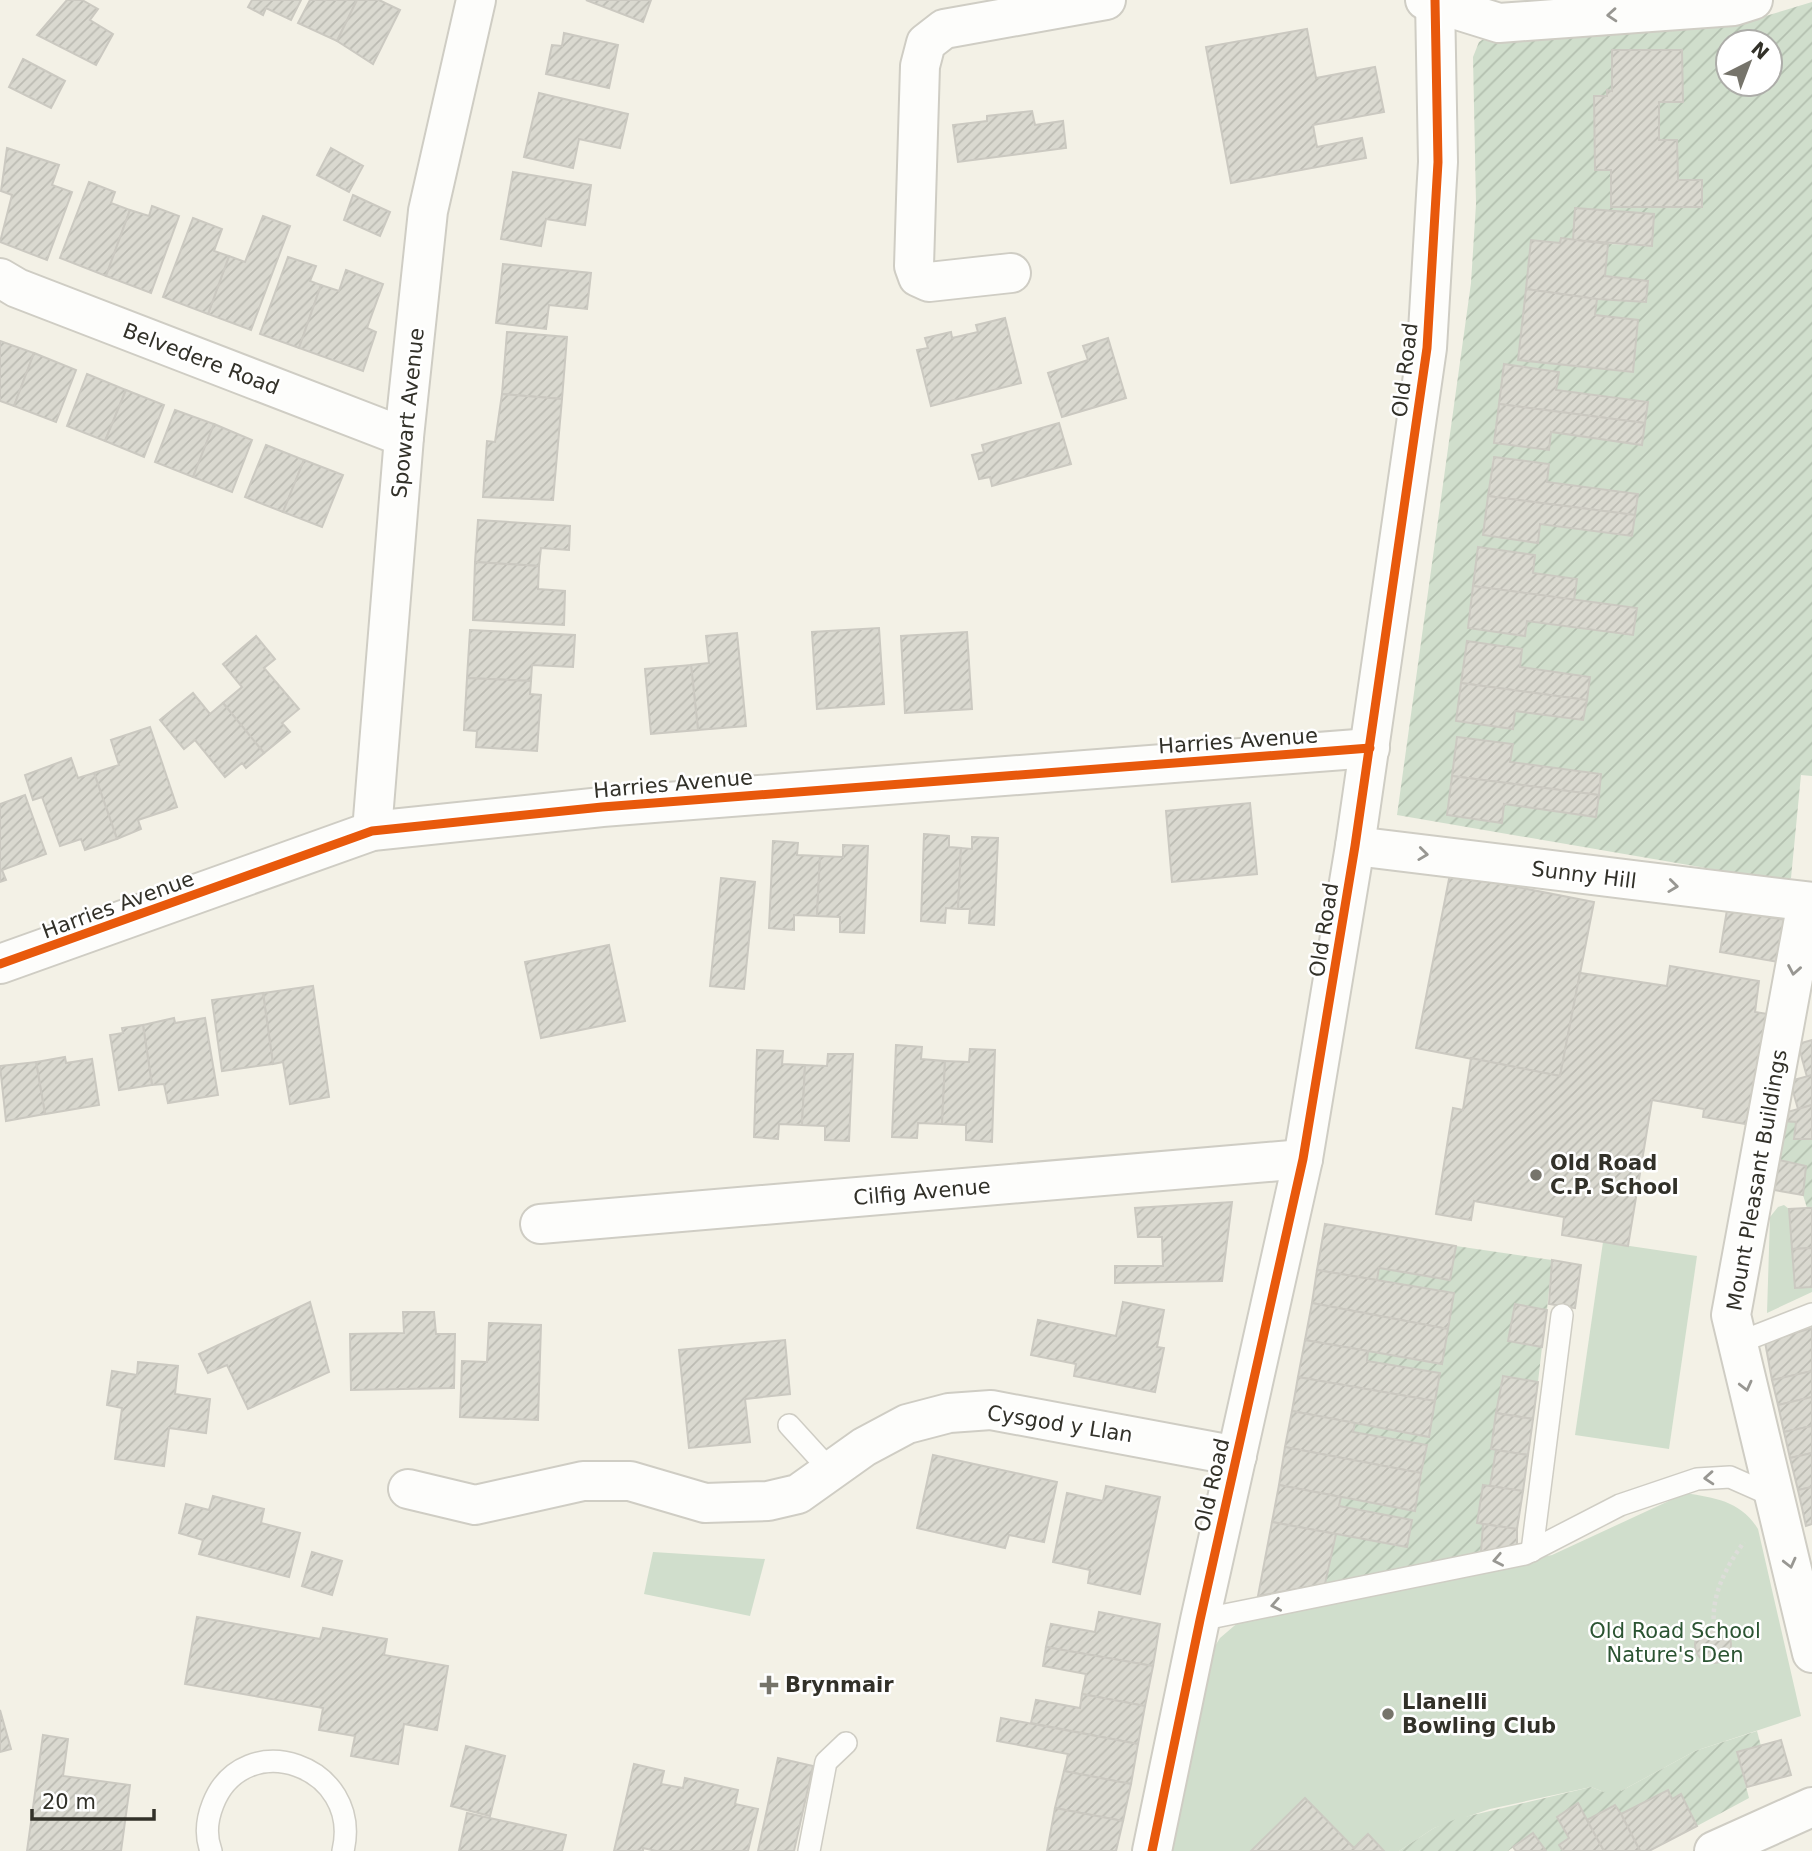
<svg xmlns="http://www.w3.org/2000/svg" width="1812" height="1851" viewBox="0 0 1812 1851" font-family="'DejaVu Sans',sans-serif">
<defs>
<pattern id="garden-furrows" width="10" height="10" patternUnits="userSpaceOnUse" patternTransform="scale(1.75)"><rect width="10" height="10" fill="#d0decc"/><path d="M-1 1l2-2M0 10L10 0M9 11l2-2" fill="none" stroke="#b3bfaf"/></pattern>
<pattern id="building-hatch" width="6" height="6" patternUnits="userSpaceOnUse" patternTransform="scale(1.75)"><rect width="6" height="6" fill="#dad9d0"/><path d="M-1 1l2-2M0 6l6-6M5 7l2-2" fill="none" stroke="#bcbbb3"/></pattern>
</defs>
<rect width="100%" height="100%" fill="#f3f1e6"/>
<g fill="#d0decc">
<polygon points="1784,1205 1789,1209 1795,1288 1812,1287 1812,1292 1767,1313 1770,1217 1778,1207"/>
<polygon points="1603,1242 1697,1256 1669,1449 1575,1435"/>
<path d="M1686,1493c29,5 55,8 72,36l43,187 -106,35 -74,40 -17,1 -13,-5 -101,22 -56,19 -35,23h-229l40,-197 10,-16 28,-24 304,-59z"/>
<polygon points="653,1552 765,1559 750,1616 644,1594"/>
</g>
<g fill="url(#garden-furrows)" fill-rule="evenodd">
<path d="M1812,2v774l-11,-1 -10,103 -10,3 -384,-66 74,-532 5,-79 -3,-147 6,-15 15,-10 265,-14zM1728,42h42v42h-42zM1575,208l79,6 -2,32 -44,-2 -3,32 43,5 -2,21 -49,-3 -2,16 43,6 -5,51 -115,-13 13,-119 29,3 1,-5 12,2zM1504,365l55,8 -3,17 92,12 -6,42 -91,-12 -3,18 -54,-7zM1493,457l56,7 -2,18 90,12 -5,42 -92,-12 -2,19 -54,-8zM1478,548l57,7 -2,18 41,27 63,8 -4,27 -106,-14 -2,15 -57,-8zM1468,641l54,8 -2,18 69,10 -6,43 -68,-9 -2,18 -57,-8zM1457,737l55,7 -2,18 91,12 -5,42 -92,-12 -2,19 -54,-8z"/>
<polygon points="1783,1121 1796,1122 1794,1139 1812,1139 1812,1208 1807,1208 1803,1195 1806,1166 1775,1159"/>
<polygon points="1456,1246 1552,1260 1547,1310 1516,1304 1509,1341 1542,1347 1538,1382 1502,1376 1491,1448 1496,1450 1490,1486 1483,1486 1477,1523 1483,1524 1481,1552 1325,1584 1336,1534 1407,1547 1412,1520 1339,1506 1341,1497 1415,1511 1427,1445 1353,1432 1355,1423 1429,1436 1440,1373 1367,1361 1368,1351 1442,1364 1454,1294 1377,1280 1379,1268 1450,1280"/>
<polygon points="1757,1731 1761,1746 1737,1752 1749,1798 1697,1826 1681,1795 1672,1799 1668,1790 1621,1814 1614,1805 1587,1820 1578,1804 1557,1817 1569,1838 1559,1845 1563,1851 1546,1851 1533,1833 1508,1851 1399,1851 1434,1828 1456,1819 1591,1787 1604,1792 1619,1786 1621,1791 1695,1751"/>
</g>
<g fill="url(#building-hatch)" stroke="#cbc9c1" stroke-width="2">
<polygon points="67,0 82,0 98,9 90,20 113,34 96,65 37,35"/>
<polygon points="301,0 291,20 266,8 263,15 248,7 252,0"/>
<polygon points="310,0 357,0 337,41 298,23"/>
<polygon points="357,0 379,0 400,10 373,64 337,41"/>
<polygon points="586,0 651,0 643,22"/>
<polygon points="1307,29 1316,78 1375,67 1384,112 1313,125 1317,147 1362,138 1366,158 1231,183 1206,47"/>
<polygon points="564,33 618,45 609,88 546,74 552,45 562,46"/>
<polygon points="1612,50 1682,50 1683,102 1659,102 1659,140 1677,140 1678,180 1702,180 1702,207 1611,207 1611,170 1595,170 1594,96 1607,96 1607,90 1612,91"/>
<polygon points="23,59 65,81 51,108 9,87"/>
<polygon points="539,93 628,114 620,148 579,139 573,168 524,157"/>
<polygon points="1032,111 1035,125 1063,121 1066,148 958,162 953,125 987,121 987,116"/>
<polygon points="7,148 59,165 52,185 72,192 47,260 0,242 12,195 1,191"/>
<polygon points="331,148 363,166 349,192 317,175"/>
<polygon points="513,172 591,185 585,225 546,219 541,246 501,239"/>
<polygon points="89,182 115,192 111,203 130,210 106,276 60,258"/>
<polygon points="353,195 390,212 380,236 344,220"/>
<polygon points="152,206 179,216 151,293 106,276 130,210 149,216"/>
<polygon points="1575,208 1654,214 1652,246 1573,240"/>
<polygon points="263,216 290,226 251,330 208,314 229,256 245,262"/>
<polygon points="193,218 222,229 214,251 229,256 208,314 163,297"/>
<polygon points="1561,238 1608,244 1605,276 1648,281 1646,302 1597,299 1526,289 1531,240 1560,243"/>
<polygon points="288,257 316,266 310,281 321,285 299,348 260,334"/>
<polygon points="503,264 591,273 587,309 549,305 546,329 496,323"/>
<polygon points="346,270 383,284 367,328 376,332 363,371 299,348 321,285 339,291"/>
<polygon points="1526,289 1597,299 1595,315 1638,320 1633,372 1518,360"/>
<polygon points="1005,318 1021,383 931,406 917,350 928,348 925,338 951,332 952,338 978,332 976,325"/>
<polygon points="507,332 567,337 562,399 502,394"/>
<polygon points="1108,338 1126,398 1062,417 1048,373 1088,360 1083,346"/>
<polygon points="0,341 34,353 14,406 0,401"/>
<polygon points="34,353 76,370 56,422 14,406"/>
<polygon points="1504,364 1559,372 1556,390 1648,402 1645,423 1499,404"/>
<polygon points="87,374 126,390 105,441 67,426"/>
<polygon points="126,390 164,405 144,457 105,441"/>
<polygon points="502,394 562,399 553,500 483,497 487,441 495,442"/>
<polygon points="1499,404 1645,423 1642,445 1551,432 1549,450 1494,443"/>
<polygon points="175,410 214,424 193,477 155,462"/>
<polygon points="1059,423 1071,464 992,486 990,477 979,479 972,455 984,452 982,445"/>
<polygon points="214,424 252,440 232,492 193,477"/>
<polygon points="266,445 304,460 283,512 245,497"/>
<polygon points="1494,457 1549,464 1547,482 1638,494 1635,515 1488,496"/>
<polygon points="304,460 343,475 322,527 283,512"/>
<polygon points="1488,496 1635,515 1632,536 1540,524 1538,543 1483,535"/>
<polygon points="478,520 570,526 569,550 541,548 539,566 475,562"/>
<polygon points="1478,547 1535,555 1533,573 1577,579 1574,600 1473,586"/>
<polygon points="475,562 539,566 538,589 565,591 564,625 473,620"/>
<polygon points="1473,586 1637,608 1633,635 1527,621 1525,636 1468,628"/>
<polygon points="879,628 884,704 817,709 812,632"/>
<polygon points="470,630 575,635 573,667 532,665 531,681 467,678"/>
<polygon points="967,632 972,709 905,713 901,636"/>
<polygon points="737,633 746,726 698,730 691,665 709,663 706,636"/>
<polygon points="256,636 275,659 264,668 299,709 282,723 290,732 264,753 223,703 242,687 223,664"/>
<polygon points="1467,641 1522,649 1520,667 1590,677 1587,700 1461,683"/>
<polygon points="691,665 698,730 651,734 645,669"/>
<polygon points="467,678 531,681 530,694 541,695 537,751 476,747 477,731 464,730"/>
<polygon points="1461,683 1587,700 1583,720 1515,711 1513,729 1456,721"/>
<polygon points="193,693 210,714 223,703 264,753 246,768 242,763 225,777 195,740 184,749 160,720"/>
<polygon points="150,727 177,807 138,820 141,829 117,839 94,773 119,765 111,740"/>
<polygon points="1457,737 1513,744 1510,762 1601,774 1599,795 1452,776"/>
<polygon points="71,758 78,778 94,773 117,839 85,850 81,839 60,846 42,797 33,800 25,775"/>
<polygon points="1452,776 1599,795 1596,817 1504,804 1502,823 1447,815"/>
<polygon points="25,795 46,854 2,870 6,880 0,882 0,804"/>
<polygon points="1250,803 1257,874 1172,882 1166,811"/>
<polygon points="924,834 949,836 949,847 961,848 958,909 946,908 945,923 921,921"/>
<polygon points="972,837 998,838 994,925 969,923 970,909 958,909 961,848 972,849"/>
<polygon points="773,841 798,843 797,855 820,856 817,916 794,915 794,930 769,928"/>
<polygon points="843,845 868,846 864,933 840,932 840,917 817,916 820,856 843,857"/>
<polygon points="1450,874 1594,902 1560,1076 1416,1048"/>
<polygon points="721,878 755,882 744,989 710,986"/>
<polygon points="1727,910 1792,921 1785,963 1720,952"/>
<polygon points="609,945 625,1021 541,1038 525,962"/>
<polygon points="1670,966 1759,981 1755,1012 1774,1015 1752,1125 1703,1117 1704,1109 1652,1100 1628,1246 1562,1235 1564,1217 1474,1201 1471,1220 1436,1214 1453,1108 1463,1110 1471,1058 1560,1076 1580,973 1667,986"/>
<polygon points="313,986 329,1097 290,1104 283,1062 273,1064 263,993"/>
<polygon points="263,993 273,1064 222,1071 212,1000"/>
<polygon points="174,1018 175,1023 205,1018 218,1095 168,1103 164,1084 152,1085 143,1025"/>
<polygon points="143,1025 152,1085 119,1090 110,1035 123,1033 122,1028"/>
<polygon points="1812,1040 1812,1075 1807,1077 1798,1044"/>
<polygon points="896,1045 922,1047 921,1059 945,1061 942,1124 918,1123 917,1138 892,1137"/>
<polygon points="970,1049 995,1050 992,1142 966,1140 966,1125 942,1124 945,1061 969,1062"/>
<polygon points="757,1050 783,1051 782,1064 805,1065 802,1125 779,1124 778,1139 754,1137"/>
<polygon points="828,1054 853,1054 849,1141 825,1140 825,1126 802,1125 805,1065 827,1066"/>
<polygon points="65,1057 66,1063 92,1059 99,1105 45,1114 36,1062"/>
<polygon points="36,1062 45,1114 6,1121 0,1066"/>
<polygon points="1812,1075 1812,1105 1798,1109 1790,1081"/>
<polygon points="1812,1105 1812,1139 1794,1139 1796,1122 1783,1121 1784,1113"/>
<polygon points="1775,1159 1806,1166 1803,1195 1768,1189"/>
<polygon points="1232,1202 1222,1281 1115,1283 1115,1266 1163,1266 1162,1237 1138,1237 1135,1208"/>
<polygon points="1807,1208 1812,1208 1812,1248 1792,1249 1789,1209"/>
<polygon points="1325,1224 1456,1246 1450,1280 1379,1268 1377,1280 1317,1270"/>
<polygon points="1812,1248 1812,1287 1795,1288 1792,1249"/>
<polygon points="1552,1260 1581,1265 1575,1308 1549,1304"/>
<polygon points="1317,1270 1454,1293 1448,1329 1312,1303"/>
<polygon points="310,1302 329,1372 248,1409 227,1365 208,1373 199,1354"/>
<polygon points="1123,1302 1164,1310 1157,1347 1164,1348 1155,1392 1074,1376 1076,1364 1031,1355 1038,1320 1116,1336"/>
<polygon points="1312,1303 1448,1329 1442,1364 1305,1340"/>
<polygon points="1515,1304 1547,1310 1542,1347 1508,1341"/>
<polygon points="403,1312 434,1312 436,1334 455,1334 454,1388 351,1390 350,1334 404,1333"/>
<polygon points="489,1323 541,1325 538,1420 460,1417 462,1361 487,1362"/>
<polygon points="1812,1328 1812,1371 1772,1380 1765,1342"/>
<polygon points="785,1340 790,1394 745,1399 750,1442 689,1448 679,1350"/>
<polygon points="1305,1340 1368,1351 1367,1361 1440,1373 1435,1401 1298,1377"/>
<polygon points="138,1362 178,1366 175,1394 210,1399 206,1433 169,1428 164,1466 115,1459 122,1408 107,1405 112,1371 137,1375"/>
<polygon points="1812,1371 1812,1397 1778,1405 1772,1380"/>
<polygon points="1503,1376 1538,1382 1533,1419 1496,1413"/>
<polygon points="1298,1377 1435,1401 1429,1437 1292,1411"/>
<polygon points="1812,1397 1812,1426 1784,1432 1778,1405"/>
<polygon points="1292,1411 1355,1423 1353,1432 1427,1445 1421,1473 1285,1447"/>
<polygon points="1496,1413 1533,1419 1528,1455 1491,1449"/>
<polygon points="1812,1426 1812,1453 1790,1458 1784,1432"/>
<polygon points="1285,1447 1421,1473 1415,1511 1279,1485"/>
<polygon points="1496,1450 1528,1455 1523,1491 1490,1486"/>
<polygon points="1812,1453 1812,1487 1798,1490 1790,1458"/>
<polygon points="933,1455 1057,1482 1044,1542 1009,1535 1005,1548 917,1528"/>
<polygon points="1279,1485 1341,1497 1339,1506 1412,1520 1407,1547 1272,1522"/>
<polygon points="1483,1485 1523,1491 1517,1529 1477,1523"/>
<polygon points="1106,1486 1160,1497 1140,1594 1088,1583 1090,1570 1053,1562 1067,1493 1103,1501"/>
<polygon points="1812,1487 1812,1524 1806,1526 1798,1490"/>
<polygon points="213,1496 264,1509 261,1523 300,1533 289,1577 199,1554 203,1540 179,1533 186,1504 209,1510"/>
<polygon points="1272,1522 1336,1534 1325,1584 1258,1596"/>
<polygon points="1483,1524 1517,1529 1517,1546 1481,1552"/>
<polygon points="312,1552 342,1561 332,1595 302,1586"/>
<polygon points="1099,1612 1160,1624 1153,1666 1046,1647 1051,1624 1095,1632"/>
<polygon points="197,1617 320,1639 323,1628 387,1639 384,1655 448,1666 437,1730 404,1724 398,1764 351,1756 355,1736 319,1730 323,1708 185,1684"/>
<circle cx="1713" cy="1645" r="18"/>
<polygon points="1046,1647 1153,1666 1145,1706 1082,1694 1086,1674 1043,1666"/>
<polygon points="1082,1694 1145,1706 1138,1744 1031,1723 1036,1700 1080,1708"/>
<polygon points="0,1710 11,1749 0,1752"/>
<polygon points="1001,1718 1138,1744 1131,1784 1064,1771 1068,1754 997,1741"/>
<polygon points="43,1735 68,1739 63,1776 130,1785 121,1851 27,1851"/>
<polygon points="1781,1740 1791,1775 1747,1787 1737,1752"/>
<polygon points="466,1746 505,1756 490,1816 451,1806"/>
<polygon points="778,1758 813,1766 794,1851 758,1851"/>
<polygon points="634,1764 664,1771 661,1784 683,1788 685,1778 738,1790 735,1804 758,1809 748,1851 656,1851 643,1848 643,1851 614,1851"/>
<polygon points="1064,1771 1131,1784 1123,1821 1055,1808"/>
<polygon points="1668,1790 1672,1799 1681,1794 1697,1826 1649,1851 1640,1851 1621,1814"/>
<polygon points="1305,1798 1354,1848 1368,1834 1384,1851 1251,1851"/>
<polygon points="1578,1803 1587,1820 1604,1851 1563,1851 1559,1845 1569,1838 1557,1817"/>
<polygon points="1615,1805 1621,1814 1640,1851 1604,1851 1587,1820"/>
<polygon points="1055,1808 1123,1821 1116,1851 1047,1851"/>
<polygon points="467,1813 566,1835 562,1851 459,1851"/>
<polygon points="1533,1833 1546,1851 1516,1851 1513,1847"/>
</g>
<g fill="none" stroke-linecap="round" stroke-linejoin="round">
<g stroke="#cfcdc4" stroke-width="24">
<g id="lane">
<polyline points="1735,1344 1812,1314"/>
<polyline points="789,1425 830,1470"/>
<polyline points="1532,1551 1562,1315"/>
<polyline points="1200,1620 1525,1554 1620,1505 1697,1479 1730,1477 1773,1496"/>
<path d="M211,1851c-6,-16 -4,-32 2,-47 31,-79 150,-39 130,47"/>
<polyline points="809,1851 826,1762 846,1743"/>
</g>
</g>
<g stroke="#cfcdc4" stroke-width="42">
<g id="street">
<polyline points="1425,0 1499,23 1734,6 1753,0"/>
<polyline points="1011,273 929,282 918,277 914,266 920,66 926,43 944,29 1106,0"/>
<polyline points="0,278 17,288 404,437"/>
<polyline points="372,831 404,437 428,211 476,0"/>
<polyline points="1355,846 1812,902"/>
<polyline points="1807,902 1731,1315 1812,1653"/>
<polyline points="0,964 372,831 602,807 1370,748"/>
<polyline points="540,1224 1303,1159"/>
<polyline points="408,1489 475,1505 583,1481 630,1481 705,1503 768,1501 798,1494 864,1447 907,1424 949,1413 991,1410 1237,1456"/>
</g>
</g>
<g stroke="#cfcdc4" stroke-width="42">
<polyline id="secondary" points="1152,1851 1200,1620 1303,1159 1355,846 1427,348 1438,162 1435,0"/>
</g>
<g stroke="#cfcdc4" stroke-width="42">
<polyline id="primary" points="1714,1851 1812,1807"/>
</g>
<path stroke="#ddddd9" stroke-width="4.5" stroke-dasharray="3.5 3.5" stroke-linecap="butt" d="M1714,1626c-3,-31 12,-59 30,-84"/>
<use href="#lane" stroke="#fdfdfb" stroke-width="21"/>
<use href="#street" stroke="#fdfdfb" stroke-width="38"/>
<use href="#secondary" stroke="#fdfdfb" stroke-width="38"/>
<use href="#primary" stroke="#fdfdfb" stroke-width="38"/>
<g stroke="#fff" stroke-width="13">
<g id="cycleway">
<polyline points="0,964 372,831 602,807 1370,748"/>
<polyline points="1152,1851 1200,1620 1303,1159 1355,846 1427,348 1438,162 1435,0"/>
</g>
</g>
<use href="#cycleway" stroke="#e8590c" stroke-width="9"/>
</g>
<defs><path id="oneway-chevron" d="M-2-3.5L2.5 0L-2 3.5" fill="none" stroke-width="1.6" stroke-linecap="round" stroke-linejoin="round" transform="scale(1.75)"/></defs>
<g stroke="#989792">
<use href="#oneway-chevron" transform="translate(1612 15) rotate(176)"/>
<use href="#oneway-chevron" transform="translate(1423 854) rotate(7)"/>
<use href="#oneway-chevron" transform="translate(1673 886) rotate(7)"/>
<use href="#oneway-chevron" transform="translate(1794 970) rotate(100)"/>
<use href="#oneway-chevron" transform="translate(1746 1386) rotate(76)"/>
<use href="#oneway-chevron" transform="translate(1709 1478) rotate(176)"/>
<use href="#oneway-chevron" transform="translate(1498 1560) rotate(169)"/>
<use href="#oneway-chevron" transform="translate(1790 1563) rotate(76)"/>
<use href="#oneway-chevron" transform="translate(1276 1605) rotate(169)"/>
</g>
<g fill="#76746b" stroke="#fff" stroke-width="2.5">
<circle cx="1536" cy="1175" r="7"/>
<path d="M765.5 1674.5h7v7h7v7h-7v7h-7v-7h-7v-7h7z"/>
<circle cx="1388" cy="1714" r="7"/>
</g>
<g text-anchor="middle" dominant-baseline="central" stroke-width="5" stroke-linejoin="round" paint-order="stroke">
<g font-size="21" fill="#323129" stroke="#fff">
<text transform="translate(201 359) rotate(21)">Belvedere Road</text>
<text transform="translate(1405 370) rotate(-83)">Old Road</text>
<text transform="translate(408 413) rotate(-84)">Spowart Avenue</text>
<text transform="translate(1238 741) rotate(-4)">Harries Avenue</text>
<text transform="translate(673 784) rotate(-5)">Harries Avenue</text>
<text transform="translate(1584 875) rotate(7)">Sunny Hill</text>
<text transform="translate(118 905) rotate(-20)">Harries Avenue</text>
<text transform="translate(1324 930) rotate(-81)">Old Road</text>
<text transform="translate(1757 1180) rotate(-80)">Mount Pleasant Buildings</text>
<text transform="translate(922 1192) rotate(-5)">Cilfig Avenue</text>
<text transform="translate(1060 1424) rotate(9)">Cysgod y Llan</text>
<text transform="translate(1212 1485) rotate(-77)">Old Road</text>
</g>
<g font-size="21" font-weight="bold" fill="#323129" stroke="#fff" text-anchor="start">
<text x="1550" y="1163">Old Road<tspan x="1550" dy="24">C.P. School</tspan></text>
<text x="785" y="1685">Brynmair</text>
<text x="1402" y="1702">Llanelli<tspan x="1402" dy="24">Bowling Club</tspan></text>
</g>
<g font-size="21" fill="#2b5432" stroke="#fff">
<text x="1675" y="1631">Old Road School<tspan x="1675" dy="24">Nature's Den</tspan></text>
</g>
</g>
<g transform="translate(1749 63) rotate(42)"><circle r="33" fill="#ffffff" stroke="#adada9" stroke-width="2"/>
<path d="M0-5L12 26L0 18L-12 26Z" fill="#76746b"/>
<text y="-10" font-size="19" font-weight="bold" text-anchor="middle" fill="#323129">N</text>
</g>
<path d="M32 1809v10h122v-10" fill="none" stroke="#323129" stroke-width="3.5"/>
<text x="42" y="1809" font-size="21" fill="#323129" stroke="#ffffff" stroke-width="5" paint-order="stroke">20 m</text>
</svg>
